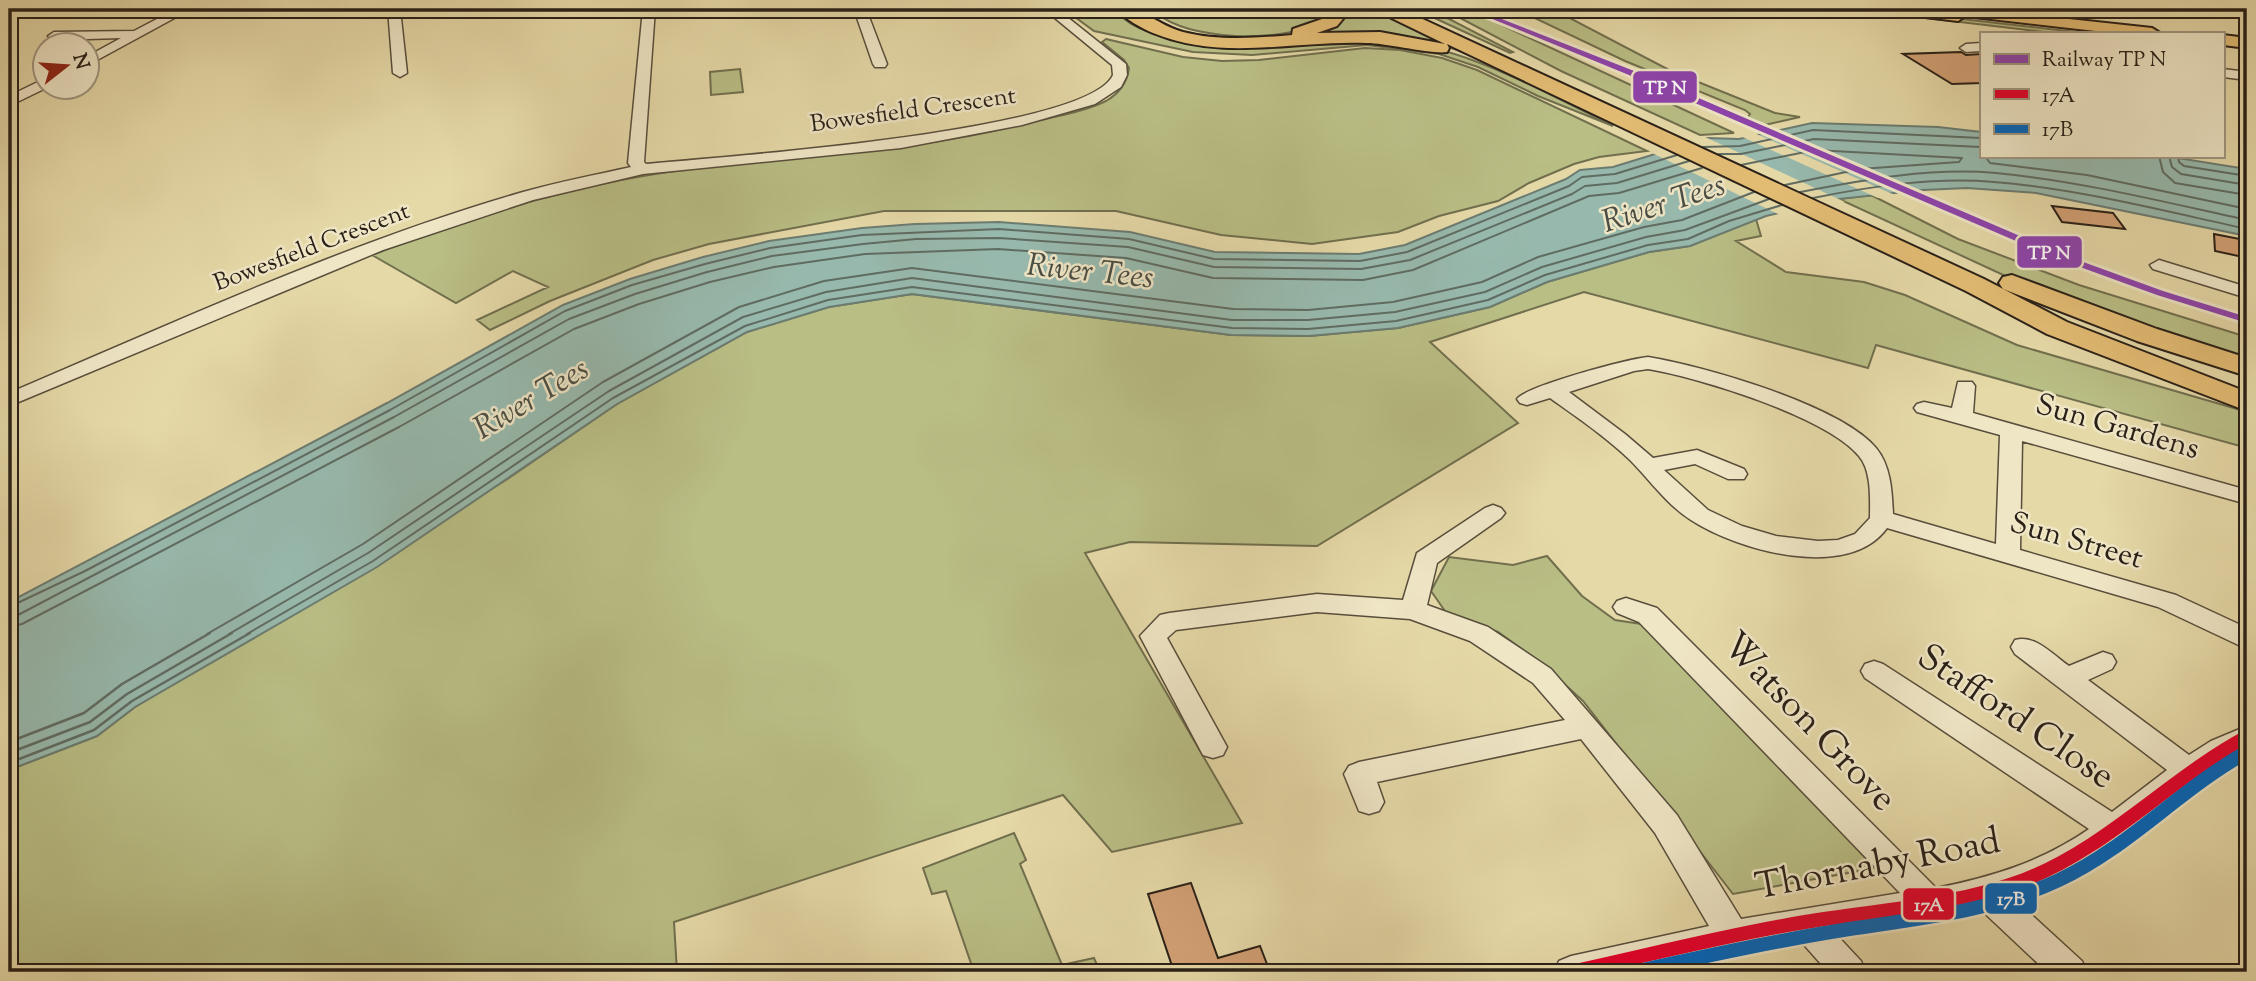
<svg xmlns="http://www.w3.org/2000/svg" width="2256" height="981" viewBox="0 0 2256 981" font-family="'Sorts Mill Goudy',serif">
<rect width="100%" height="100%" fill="#e6d9a8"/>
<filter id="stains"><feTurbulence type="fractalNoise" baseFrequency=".00286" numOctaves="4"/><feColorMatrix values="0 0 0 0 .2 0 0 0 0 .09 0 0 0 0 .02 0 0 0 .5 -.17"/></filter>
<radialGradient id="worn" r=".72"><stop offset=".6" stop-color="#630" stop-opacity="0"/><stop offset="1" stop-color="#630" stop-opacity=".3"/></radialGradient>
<g fill="#b9be85" stroke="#716f4e" stroke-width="2">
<path d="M1064,9h51c28,43 138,30 184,30 43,1 91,0 133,9 56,12 130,53 181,78l-75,-30 -60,-29 -39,-13 -72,-9 -115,10 -59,-3 -99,-21z"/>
<path d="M1137,9h4c22,39 192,44 208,0h32l101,48c-11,0 -21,-6 -31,-9 -24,-7 -50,-11 -75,-12 -57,-5 -202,26 -239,-27z"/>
<path d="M1152,9h183l-1,4c-11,6 -23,14 -35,17 -37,11 -118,9 -147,-21z"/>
<polygon points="1415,9 1430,9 1513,52 1510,53"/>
<polygon points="1443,9 1467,9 1734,133 1700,135 1561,71"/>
<polygon points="1540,9 1586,9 1558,12 1671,71 1775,113 1800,117 1765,125 1748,117 1750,114 1745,110 1625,61 1522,12"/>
<polygon points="1850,9 1874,9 2085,33 2052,33"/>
<path d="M1106,39l77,18 39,4 37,-1 106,-12 35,2 42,8 35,12 170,81 -48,6 -25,7 -45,19 -31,18 -59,15 -41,16 -86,12 -91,-9 -105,-24h-232l-175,33 -56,16 -103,41 -60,29 -13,-10 71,-33 -35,-16 -57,32 -84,-48c80,-32 165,-58 249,-75 133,-26 271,-22 403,-56 27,-7 57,-11 82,-23 14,-8 21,-18 23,-33l-5,-8 -22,-18z"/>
<polygon points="740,69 743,92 711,95 710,72"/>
<polygon points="1871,195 1958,239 2079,285 2247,337 2247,361 2179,340 2012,279 1839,199"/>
<polygon points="1756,219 1761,236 1736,241 1786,272 1864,282 1905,295 2017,345 2237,409 2247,413 2247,448 1876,345 1868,368 1584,292 1430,342 1518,423 1317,546 1130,542 1085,553 1242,823 1112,852 1063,795 674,922 677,972 9,972 9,770 97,736 135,707 506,480 617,404 747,332 829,307 912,294 1231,335 1309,336 1398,328 1490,307 1547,282 1649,252 1690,246"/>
<polygon points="1547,556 1582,596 1615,620 1648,625 1875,868 1733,894 1583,701 1540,662 1498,632 1447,614 1431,591 1449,557 1513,565"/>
<polygon points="1014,833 1026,860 1020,864 1062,965 1094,958 1100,972 974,972 946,891 932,894 923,868"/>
</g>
<polygon fill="#97b9ad" stroke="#6b7c71" stroke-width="2" points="1812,123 1938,127 1981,132 1981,156 2165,156 2247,169 2247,236 2036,193 1967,188 1923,190 1839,199 1766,216 1690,246 1649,252 1547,282 1490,307 1398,328 1309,336 1231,335 912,294 829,307 747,332 617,404 377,567 135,707 97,736 9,770 9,602 387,403 563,305 630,279 703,257 769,241 862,228 915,224 999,222 1130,232 1215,252 1359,254 1405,245 1566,179 1580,170 1613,167 1707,138 1739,139"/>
<g fill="#e6d9a8">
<polygon points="1774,128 1924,194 1904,196 1758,131"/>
<polygon points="1752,132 1897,196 1878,198 1738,135"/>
<polygon points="1703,136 1845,202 1782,216 1652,153"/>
</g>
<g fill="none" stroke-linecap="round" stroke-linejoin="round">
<g stroke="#606c62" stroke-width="2">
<polyline points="1703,147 1740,146 1813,130 1981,138"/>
<polyline points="1719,154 1741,154 1814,139 1981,147"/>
<polyline points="1989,156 1987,159 1990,163 2087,175 2247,209"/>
<polyline points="2159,156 2163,172 2175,183 2247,195"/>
<polyline points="2169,156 2172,167 2181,174 2247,185"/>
<polyline points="2178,156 2179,162 2184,166 2247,176"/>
<polyline points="1741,165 1815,150 1962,158 1959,162 1860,169 1785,185"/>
<path d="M1800,192c63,-12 131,-25 196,-19 84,8 168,29 251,47"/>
<path d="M1813,198c59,-12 121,-21 181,-16 85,7 170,29 253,47"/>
<polyline points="9,607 85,571 390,410 565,311 632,285 705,264 770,248 862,235 999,229 1129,239 1214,259 1360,261 1407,252 1569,186 1582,177 1615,174 1677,155"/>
<polyline points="9,616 18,615 394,417 569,319 635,294 707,272 772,256 863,244 916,239 999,238 1128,247 1214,267 1361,269 1410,260 1572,194 1585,186 1617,183 1689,161"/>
<polyline points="9,627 22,624 399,427 574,329 639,304 710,282 774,267 865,254 998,249 1126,258 1213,278 1363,280 1413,270 1589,196 1619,193 1702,168"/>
<polyline points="207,634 363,544 603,382 739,307 824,281 912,268 1233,309 1308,310 1393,302 1482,282 1538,257 1644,227 1682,220 1754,192"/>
<polyline points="229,634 368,553 609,391 743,317 826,292 912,278 1232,320 1308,320 1395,312 1485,292 1542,267 1646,237 1685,230 1769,199"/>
<polyline points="247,634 373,561 613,398 745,326 828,300 912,287 1232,328 1308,329 1396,321 1488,300 1545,275 1648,245 1688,239 1729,221 1782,205"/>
</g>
<g stroke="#606c62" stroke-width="2.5">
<polyline points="9,742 84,713 122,684 210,633"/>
<polyline points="9,753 90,722 127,694 232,633"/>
<polyline points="9,763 94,730 132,701 250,633"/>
</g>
</g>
<g fill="#d2a175" stroke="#292018" stroke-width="2">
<polygon points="1961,52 1966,55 1981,54 1981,83 1952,84 1903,54"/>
<polygon points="2052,206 2113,213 2125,229 2062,222"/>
<polygon points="2214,234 2240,239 2243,257 2215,251"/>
<polygon points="1191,883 1218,958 1260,946 1270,972 1174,972 1148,894"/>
</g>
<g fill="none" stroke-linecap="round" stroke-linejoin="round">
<g stroke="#584e3c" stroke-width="3">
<g id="minor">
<polygon points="176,9 191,9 88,65 88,56 121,38 54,40 48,36 54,32 134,31"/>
<polygon points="388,9 400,9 407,73 400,77 393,73"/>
<path d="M643,9h12l-11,153 2,2c72,-7 441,-32 467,-89l-1,-10 -68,-56h13l69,55 1,11 -6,12 -26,17 -73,21 -121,23 -258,26 -110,26 -150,50 -374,156v-13c169,-72 337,-150 514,-201 35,-10 72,-17 108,-25l-3,-4z"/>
<polygon points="854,9 866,9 887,64 885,67 875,67 873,64"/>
<polygon points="1981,43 1981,51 1966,52 1960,48 1966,44"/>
<polygon points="2223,69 2247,72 2247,80 2223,77"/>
<polygon points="46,78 46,88 9,106 9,96"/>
<polygon points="2159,260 2247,287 2247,298 2153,269 2150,265"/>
<path d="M1648,357c55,9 192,48 228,91 15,18 16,44 17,66l103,30 4,-109 -83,-23 -3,-4 3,-4 7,-2 28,6 6,-26h14l3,4 -2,27 274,77v14l-225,-63 -2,109 156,45 71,33v21l-89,-42 -271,-79c-39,54 -150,22 -196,-8 -25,-16 -41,-40 -61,-60 -24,-23 -52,-42 -80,-62l-23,7 -7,-2 -3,-4c9,-13 111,-40 131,-42zM1648,369c50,8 179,48 211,87 13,15 11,44 11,62l-15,16 -17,6 -20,1 -42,-5 -34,-10 -34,-16 -44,-40 31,-6 33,15h16l3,-5 -3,-5 -47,-19 -44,8 -28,-24 -56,-42 65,-21z"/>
<path d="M1493,505l8,3 4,5 -4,5 -64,45 -10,42 61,22 63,42 126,146 64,104 159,-26 -261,-271 -22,-9 -4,-6 4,-6 9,-3 31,10 279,280c56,-11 105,-26 153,-59l-224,-151 -4,-7 4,-7 9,-3 9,3 229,148 55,-42 -152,-116 -4,-7 4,-7c20,-6 38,15 54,26l34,-14 9,3 4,7 -4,7 -24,11 101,75 22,-14 36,-15v24c-44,21 -85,54 -121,87 -31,28 -75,48 -114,60l70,64 5,11h-40l-69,-65 -144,25 27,29 5,11h-38l-30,-34 -160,34h-84l5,-11 12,-5 138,-30 -54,-93 -74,-94 -204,43 7,20 -5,9 -10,3 -10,-3 -15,-37 5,-8 10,-4 206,-42 -32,-37 -63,-42 -60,-22 -93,-7 -141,18 -9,8 60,109 -4,8 -10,3 -10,-3 -63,-119 20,-21 9,-2 148,-19 86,6 14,-47 68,-45z"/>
</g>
</g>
<g stroke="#292018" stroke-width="4">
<g id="major">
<polygon points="1885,9 1977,9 2152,28 2160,33 2113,33 1965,16 1958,21 1892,13"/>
<polygon points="2223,35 2247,38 2247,48 2223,45"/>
</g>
</g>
<g stroke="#292018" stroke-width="4">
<g id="highway">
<path d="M1117,9c30,-1 38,15 66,23 35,9 73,6 109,3l1,-6 32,-11 8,-9h18l-14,17 -20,7 63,-1 65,12 -64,-31 -3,-4h23l583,270 83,43 180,70v19l-200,-77 -81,-43 -519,-247 2,4 -2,4c-12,3 -62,-9 -80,-9 -73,-3 -144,19 -214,-10 -12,-5 -28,-14 -36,-24z"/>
<polygon points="2012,275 2157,329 2247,358 2247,376 2137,341 2003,289 1999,283 2003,277"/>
</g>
</g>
<use href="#minor" fill="#efe6c6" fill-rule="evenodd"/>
<use href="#major" fill="#e3bc74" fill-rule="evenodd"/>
<use href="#highway" fill="#e3bc74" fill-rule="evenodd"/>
<g stroke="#efe6c6" stroke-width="19">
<path id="bus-1" d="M1571,972c78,-17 155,-37 234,-50 73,-12 149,-16 219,-42 83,-32 145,-101 223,-143"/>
</g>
<g stroke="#efe6c6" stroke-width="19">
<path id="bus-2" d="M1634,972c67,-15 135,-30 203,-41 75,-12 152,-18 222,-51 69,-32 121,-91 188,-128"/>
</g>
<use href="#bus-1" stroke="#e4002b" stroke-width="14"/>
<use href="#bus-2" stroke="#0065bd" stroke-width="14"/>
<g stroke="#efe6c6" stroke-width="6">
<polygon id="rail-1" points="1468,9 1476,9 1652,78 2064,255 2163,291 2247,317 2247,323 2157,295 2058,259 1646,82"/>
</g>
<use href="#rail-1" fill="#8e44ad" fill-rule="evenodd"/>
</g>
<g text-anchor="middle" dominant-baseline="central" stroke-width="5" stroke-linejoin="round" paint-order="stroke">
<g font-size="24" fill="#292018" stroke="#efe6c6">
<text transform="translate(913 111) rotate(-8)">Bowesfield Crescent</text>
<text transform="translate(312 248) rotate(-21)">Bowesfield Crescent</text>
</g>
<g font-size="30" fill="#292018" stroke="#efe6c6">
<text transform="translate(2117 428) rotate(16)">Sun Gardens</text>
<text transform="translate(2076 542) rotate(16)">Sun Street</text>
</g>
<g font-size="32" font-style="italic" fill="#4a4e45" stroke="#efe6c6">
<text transform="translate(1664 205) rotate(-18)">River Tees</text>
<text transform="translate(1090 273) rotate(6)">River Tees</text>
<text transform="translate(532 400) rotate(-31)">River Tees</text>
</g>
<g font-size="37" fill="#292018" stroke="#efe6c6">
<text transform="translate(2015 718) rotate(34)">Stafford Close</text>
<text transform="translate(1808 723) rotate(46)">Watson Grove</text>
<text transform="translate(1878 866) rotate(-11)">Thornaby Road</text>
</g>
</g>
<g stroke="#efe6c6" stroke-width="2.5">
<rect x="1632" y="70" width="66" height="34" rx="7" fill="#8e44ad"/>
<rect x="2016" y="235" width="67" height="34" rx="7" fill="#8e44ad"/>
<rect x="1984" y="882" width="54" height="33" rx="7" fill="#0065bd"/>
<rect x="1902" y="887" width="53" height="34" rx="7" fill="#e4002b"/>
</g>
<g font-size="19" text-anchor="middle" font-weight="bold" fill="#fff">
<text x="1665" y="94">TP N</text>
<text x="2049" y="259">TP N</text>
<text x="2011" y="905">17B</text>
<text x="1929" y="911">17A</text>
</g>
<rect width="2256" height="981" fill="none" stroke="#e6d9a8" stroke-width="35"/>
<rect x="10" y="10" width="2235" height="960" fill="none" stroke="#292018" stroke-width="3.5"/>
<rect x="18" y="18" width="2221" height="946" fill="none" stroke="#292018" stroke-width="2"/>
<rect x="1980" y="32" width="245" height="126" fill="#efe6c6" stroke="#a09780" stroke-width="2"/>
<rect x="1994" y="54" width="35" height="10" fill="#8e44ad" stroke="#a09780" stroke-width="2"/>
<text x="2042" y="66" font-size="21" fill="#292018">Railway TP N</text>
<rect x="1994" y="89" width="35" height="10" fill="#e4002b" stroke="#a09780" stroke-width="2"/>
<text x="2042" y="102" font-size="21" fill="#292018">17A</text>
<rect x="1994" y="124" width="35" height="10" fill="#0065bd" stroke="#a09780" stroke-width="2"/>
<text x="2042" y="136" font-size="21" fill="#292018">17B</text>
<g transform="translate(66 66) rotate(73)"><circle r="33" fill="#efe6c6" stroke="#a09780" stroke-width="2"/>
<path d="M0-5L12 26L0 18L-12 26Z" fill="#8f2418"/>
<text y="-10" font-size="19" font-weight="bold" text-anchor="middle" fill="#292018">N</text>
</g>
<rect width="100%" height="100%" filter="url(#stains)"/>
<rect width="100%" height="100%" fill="url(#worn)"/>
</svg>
